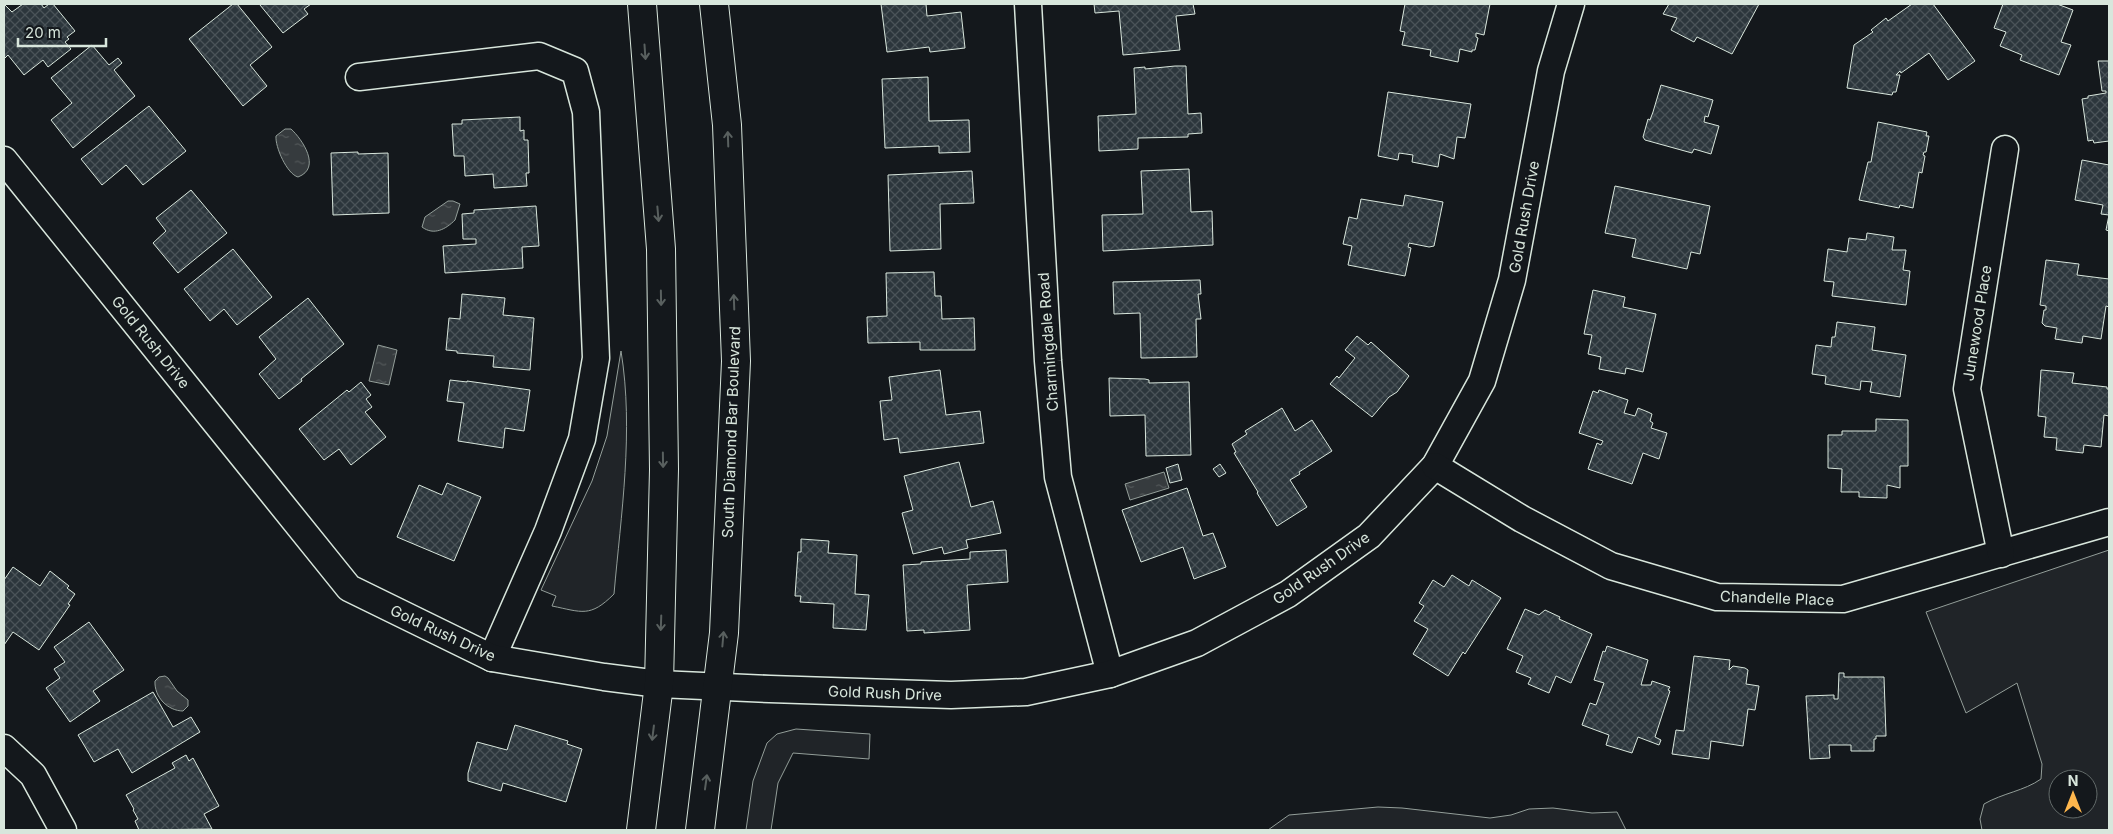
<svg xmlns="http://www.w3.org/2000/svg" width="2113" height="834" viewBox="0 0 2113 834" font-family="Inter,sans-serif">
<defs>
<pattern id="water-ripples" width="26" height="14" patternUnits="userSpaceOnUse" patternTransform="scale(1.25)"><rect width="26" height="14" fill="#363b3e"/><path d="M2 4q2-2 4 0t4 0M15 11q2-2 4 0t4 0" fill="none" stroke="#525759"/></pattern>
<pattern id="building-cross-hatch" width="8" height="8" patternUnits="userSpaceOnUse" patternTransform="scale(1.25)"><rect width="8" height="8" fill="#2c363c"/><path d="M0 0l8 8M0 8l8-8" fill="none" stroke="#4a5358"/></pattern>
</defs>
<rect width="100%" height="100%" fill="#14181c"/>
<g fill="#202428" stroke="#939e99" fill-rule="evenodd">
<path d="M621,351c13,80 0,163 -7,243 -24,24 -32,18 -62,12l4,-10 -15,-6 51,-109 15,-45z"/>
<path d="M2109,550v280h-127l-2,-11 4,-15c19,-11 40,-13 57,-25l1,-15 -25,-81 -51,30 -40,-101zM2058,779h30v30h-30z"/>
<polygon points="796,729 870,734 869,759 793,753 778,783 771,830 746,830 753,781 767,743 777,734"/>
<polygon points="1378,807 1402,808 1490,818 1511,815 1529,809 1553,808 1592,813 1617,812 1626,830 1268,830 1289,815"/>
</g>
<g fill="url(#water-ripples)" stroke="#939e99">
<path d="M285,129h6c11,10 31,39 7,48 -11,-3 -23,-30 -22,-41z"/>
<path d="M448,201h5l7,3 -5,16c-9,9 -21,16 -33,7l3,-10z"/>
<polygon points="378,345 397,350 389,385 369,381"/>
<polygon points="1164,472 1169,488 1130,500 1125,484"/>
<path d="M165,676l3,2 9,13 11,9v6l-5,5c-15,0 -29,-14 -28,-30l4,-4z"/>
</g>
<g fill="url(#building-cross-hatch)" stroke="#d8e6dc">
<polygon points="4,4 12,12 23,4 41,4 44,8 49,4 53,4 75,31 67,37 69,39 65,42 71,49 48,67 43,60 24,75 8,55 4,59"/>
<polygon points="233,4 237,4 272,47 250,65 267,86 243,106 189,39"/>
<polygon points="261,4 311,4 304,9 308,14 283,33 260,5"/>
<polygon points="881,4 926,4 927,16 961,12 965,48 930,52 929,47 887,52"/>
<polygon points="1094,4 1193,4 1195,14 1176,16 1180,50 1123,55 1119,11 1095,13"/>
<polygon points="1405,4 1490,4 1484,35 1476,33 1476,37 1478,38 1475,50 1472,50 1472,52 1460,49 1458,62 1430,56 1431,50 1402,45 1405,32 1400,31"/>
<polygon points="1669,4 1759,4 1732,54 1697,37 1694,42 1671,30 1677,18 1663,14"/>
<polygon points="1912,4 1933,4 1975,61 1948,80 1929,53 1901,73 1900,71 1896,75 1900,75 1896,92 1893,92 1892,95 1847,88 1854,45 1873,32 1871,30 1886,18 1888,21"/>
<polygon points="2003,4 2057,4 2073,10 2061,42 2071,45 2059,75 2020,60 2022,55 2000,46 2006,32 1994,28"/>
<polygon points="92,45 109,65 118,58 122,63 114,70 135,96 73,148 51,120 72,103 51,78"/>
<polygon points="2098,61 2109,61 2109,141 2094,143 2093,140 2088,141 2082,99 2088,98 2088,96 2106,93 2106,91 2102,91"/>
<polygon points="1175,66 1186,66 1188,114 1201,113 1202,133 1188,134 1188,137 1138,138 1138,149 1099,151 1098,116 1136,114 1134,68 1145,67 1145,69"/>
<polygon points="928,77 929,121 969,120 970,152 939,153 939,146 885,148 882,79"/>
<polygon points="1661,85 1713,100 1708,117 1705,116 1704,122 1719,126 1711,154 1694,149 1692,153 1645,140 1643,137 1648,119 1650,120 1653,112"/>
<polygon points="1388,92 1471,104 1465,138 1457,137 1454,159 1440,154 1438,167 1412,162 1413,155 1399,153 1398,160 1378,156"/>
<polygon points="149,106 186,151 143,185 126,165 102,185 81,159"/>
<polygon points="520,117 520,131 524,130 524,140 528,140 529,173 526,173 527,186 494,188 493,174 465,176 464,156 454,156 452,124 462,124 462,120"/>
<polygon points="1878,122 1927,132 1926,136 1929,136 1926,152 1924,152 1923,155 1925,156 1922,173 1919,172 1913,208 1900,205 1899,208 1859,200 1868,162 1871,162"/>
<polygon points="358,152 358,154 388,153 389,213 333,215 331,153"/>
<polygon points="2082,160 2109,165 2109,231 2106,230 2109,215 2101,214 2103,205 2075,200"/>
<polygon points="1189,169 1191,212 1212,211 1213,245 1103,251 1102,215 1143,214 1141,171"/>
<polygon points="972,171 974,203 940,204 941,249 890,251 888,175"/>
<polygon points="1615,186 1710,206 1700,254 1691,252 1687,269 1632,257 1636,239 1605,233"/>
<polygon points="191,190 227,233 178,273 153,243 166,231 156,218"/>
<polygon points="1405,195 1443,202 1434,246 1429,247 1409,243 1408,247 1411,248 1405,276 1348,265 1352,246 1343,244 1349,217 1357,219 1361,199 1403,206"/>
<polygon points="536,206 539,246 522,247 523,268 445,273 443,246 476,244 476,239 463,239 462,214 474,213 474,210"/>
<polygon points="1867,233 1894,237 1892,250 1906,250 1903,270 1910,271 1906,305 1832,296 1834,282 1824,281 1828,249 1847,252 1849,238 1866,240"/>
<polygon points="233,249 272,297 237,325 224,309 210,321 184,289"/>
<polygon points="2046,260 2079,264 2077,275 2109,279 2109,307 2106,306 2101,339 2083,336 2082,343 2055,339 2057,328 2045,326 2042,323 2044,310 2046,310 2046,306 2040,305"/>
<polygon points="934,272 935,296 941,296 942,319 974,318 975,350 920,350 920,342 868,343 867,317 887,316 886,273"/>
<polygon points="1200,280 1201,294 1198,294 1201,319 1196,319 1197,357 1141,358 1140,313 1114,314 1113,282"/>
<polygon points="1593,290 1625,297 1623,307 1656,314 1643,372 1626,368 1625,374 1599,369 1601,357 1588,354 1592,335 1584,334"/>
<polygon points="462,294 505,298 503,315 534,318 530,370 493,367 494,356 457,353 457,351 446,350 449,318 460,319"/>
<polygon points="308,298 344,344 301,379 302,381 279,399 259,374 276,359 259,337"/>
<polygon points="1837,322 1875,327 1872,350 1906,355 1900,397 1870,392 1872,382 1861,381 1860,390 1825,384 1826,376 1812,374 1816,345 1831,347 1832,337 1835,337"/>
<polygon points="1357,336 1368,345 1371,342 1409,376 1397,392 1389,397 1372,417 1330,384 1337,376 1339,378 1355,358 1345,350"/>
<polygon points="940,370 946,415 980,411 984,443 900,453 898,438 884,440 880,401 892,400 889,377"/>
<polygon points="2041,370 2074,373 2072,383 2107,387 2107,389 2109,389 2109,416 2104,415 2101,447 2084,445 2083,453 2056,450 2057,438 2044,437 2046,417 2038,416"/>
<polygon points="1109,378 1145,379 1149,380 1149,383 1189,382 1191,455 1146,456 1145,415 1110,416"/>
<polygon points="450,380 467,382 467,381 530,390 524,431 505,428 503,448 458,441 464,403 447,401"/>
<polygon points="361,382 371,395 366,399 372,407 365,412 386,437 351,465 339,449 324,460 299,429 347,390 349,392"/>
<polygon points="1599,390 1628,400 1624,413 1635,416 1638,408 1648,412 1652,414 1650,421 1653,423 1651,428 1667,433 1659,459 1643,453 1632,484 1588,469 1597,443 1601,445 1603,441 1579,433 1593,391 1598,393"/>
<polygon points="1282,408 1295,431 1312,420 1332,451 1299,472 1300,474 1290,480 1307,507 1277,526 1257,493 1258,492 1234,453 1236,452 1232,444 1247,434 1245,431"/>
<polygon points="1876,419 1908,420 1908,466 1900,466 1900,488 1887,485 1887,498 1859,497 1859,492 1841,492 1842,469 1828,468 1828,435 1842,435 1842,431 1876,431"/>
<polygon points="959,462 971,507 993,501 1001,533 966,540 968,548 944,554 942,547 913,554 902,513 913,510 904,476"/>
<polygon points="1178,464 1182,480 1170,483 1166,468"/>
<polygon points="1220,464 1226,473 1219,477 1213,469"/>
<polygon points="447,483 481,497 454,561 397,537 419,485 442,495"/>
<polygon points="1187,488 1203,536 1213,533 1226,567 1194,579 1183,547 1141,562 1122,510"/>
<polygon points="801,539 829,541 828,553 857,555 855,594 869,595 866,630 833,628 834,604 800,602 801,596 795,596 798,552 801,552"/>
<polygon points="1006,550 1008,582 967,585 970,630 924,633 924,630 907,631 903,565 921,564 921,562 970,559 970,552"/>
<polygon points="13,567 40,586 50,571 69,586 67,588 75,594 68,604 70,605 39,650 13,632 4,645 4,580"/>
<polygon points="1452,575 1469,586 1472,580 1501,598 1465,654 1463,652 1448,676 1413,654 1428,629 1414,621 1424,606 1419,603 1433,580 1444,587"/>
<polygon points="1525,609 1539,615 1545,610 1560,617 1559,619 1592,634 1571,683 1556,676 1549,693 1528,684 1531,678 1516,672 1523,656 1507,649"/>
<polygon points="89,622 124,670 93,691 100,701 70,722 46,688 60,678 54,669 65,662 54,647"/>
<polygon points="1607,646 1648,660 1641,685 1651,685 1652,681 1670,687 1668,690 1670,691 1655,737 1661,740 1659,745 1638,737 1632,753 1606,745 1609,735 1582,725 1590,703 1596,705 1604,683 1594,680 1603,651 1605,652"/>
<polygon points="1694,656 1730,660 1729,670 1733,666 1745,668 1748,670 1746,684 1759,686 1755,710 1748,709 1743,746 1711,741 1709,759 1672,754 1676,730 1684,731"/>
<polygon points="1839,673 1844,673 1844,677 1884,677 1886,736 1876,736 1876,739 1874,739 1874,751 1851,751 1851,745 1829,745 1830,758 1810,759 1806,696 1834,695 1834,699 1838,699"/>
<polygon points="153,692 173,727 191,717 200,732 132,773 118,749 94,762 78,735"/>
<polygon points="515,725 568,741 567,744 582,749 566,802 503,783 501,791 468,781 468,773 477,742 507,750"/>
<polygon points="186,755 189,761 193,758 219,806 204,814 212,829 139,830 135,821 138,819 133,810 134,809 126,795 175,768 172,763"/>
</g>
<g fill="none" stroke-linecap="round" stroke-linejoin="round">
<g stroke="#d8e6dc" stroke-width="29">
<g id="minor">
<polyline points="1028,4 1048,361 1058,477 1110,674"/>
<polyline points="359,77 539,56 575,71 586,112 596,358 582,439 548,531 492,658"/>
<polyline points="4,160 349,588 492,658 604,677 659,684 770,689 951,695 1026,692 1110,674 1197,643 1288,594 1369,536 1435,466 1482,381 1512,280 1551,71 1571,4"/>
<polyline points="1435,466 1522,519 1611,566 1717,597 1843,599 2109,522"/>
<polyline points="2001,554 1967,389 2005,149"/>
<polyline points="4,748 33,775 63,830"/>
</g>
</g>
<g stroke="#d8e6dc" stroke-width="30">
<g id="secondary">
<polyline points="641,830 659,684 664,469 661,249 642,4"/>
<polyline points="700,830 724,633 736,361 727,125 714,4"/>
</g>
</g>
<use href="#minor" stroke="#14181c" stroke-width="26"/>
<use href="#secondary" stroke="#14181c" stroke-width="28"/>
</g>
<defs><path id="oneway-shaft" d="M-6 0H5M1.5-3L5.5 0L1.5 3" fill="none" stroke-width="1.6" stroke-linecap="round" stroke-linejoin="round" transform="scale(1.25)"/></defs>
<g stroke="#59605f">
<use href="#oneway-shaft" transform="translate(645 52) rotate(86)"/>
<use href="#oneway-shaft" transform="translate(728 139) rotate(-92)"/>
<use href="#oneway-shaft" transform="translate(658 214) rotate(85)"/>
<use href="#oneway-shaft" transform="translate(661 298) rotate(89)"/>
<use href="#oneway-shaft" transform="translate(734 302) rotate(-92)"/>
<use href="#oneway-shaft" transform="translate(663 460) rotate(89)"/>
<use href="#oneway-shaft" transform="translate(661 623) rotate(92)"/>
<use href="#oneway-shaft" transform="translate(723 639) rotate(-85)"/>
<use href="#oneway-shaft" transform="translate(653 733) rotate(97)"/>
<use href="#oneway-shaft" transform="translate(706 782) rotate(-82)"/>
</g>
<g text-anchor="middle" dominant-baseline="central" stroke-width="4" stroke-linejoin="round" paint-order="stroke">
<g font-size="15" fill="#d8e6dc" stroke="#14181c">
<text transform="translate(1524 217) rotate(-80)">Gold Rush Drive</text>
<text transform="translate(1977 323) rotate(-81)">Junewood Place</text>
<text transform="translate(151 342) rotate(51)">Gold Rush Drive</text>
<text transform="translate(1048 342) rotate(-94)">Charmingdale Road</text>
<text transform="translate(731 432) rotate(-88)">South Diamond Bar Boulevard</text>
<text transform="translate(1321 568) rotate(-35)">Gold Rush Drive</text>
<text transform="translate(1777 598) rotate(2)">Chandelle Place</text>
<text transform="translate(443 633) rotate(25)">Gold Rush Drive</text>
<text transform="translate(885 693) rotate(2)">Gold Rush Drive</text>
</g>
</g>
<rect width="2113" height="834" fill="none" stroke="#d8e6dc" stroke-width="10"/>
<g transform="translate(2073 794)"><circle r="24" fill="#14181c" stroke="#626a69"/>
<path d="M0-4L9 19L0 12L-9 19Z" fill="#ffb74d"/>
<text y="-8" font-size="14" font-weight="bold" text-anchor="middle" fill="#d8e6dc">N</text>
</g>
<path d="M18 38v8h88v-8" fill="none" stroke="#d8e6dc" stroke-width="2.5"/>
<text x="25" y="38" font-size="15" fill="#d8e6dc" stroke="#14181c" stroke-width="4" paint-order="stroke">20 m</text>
</svg>
